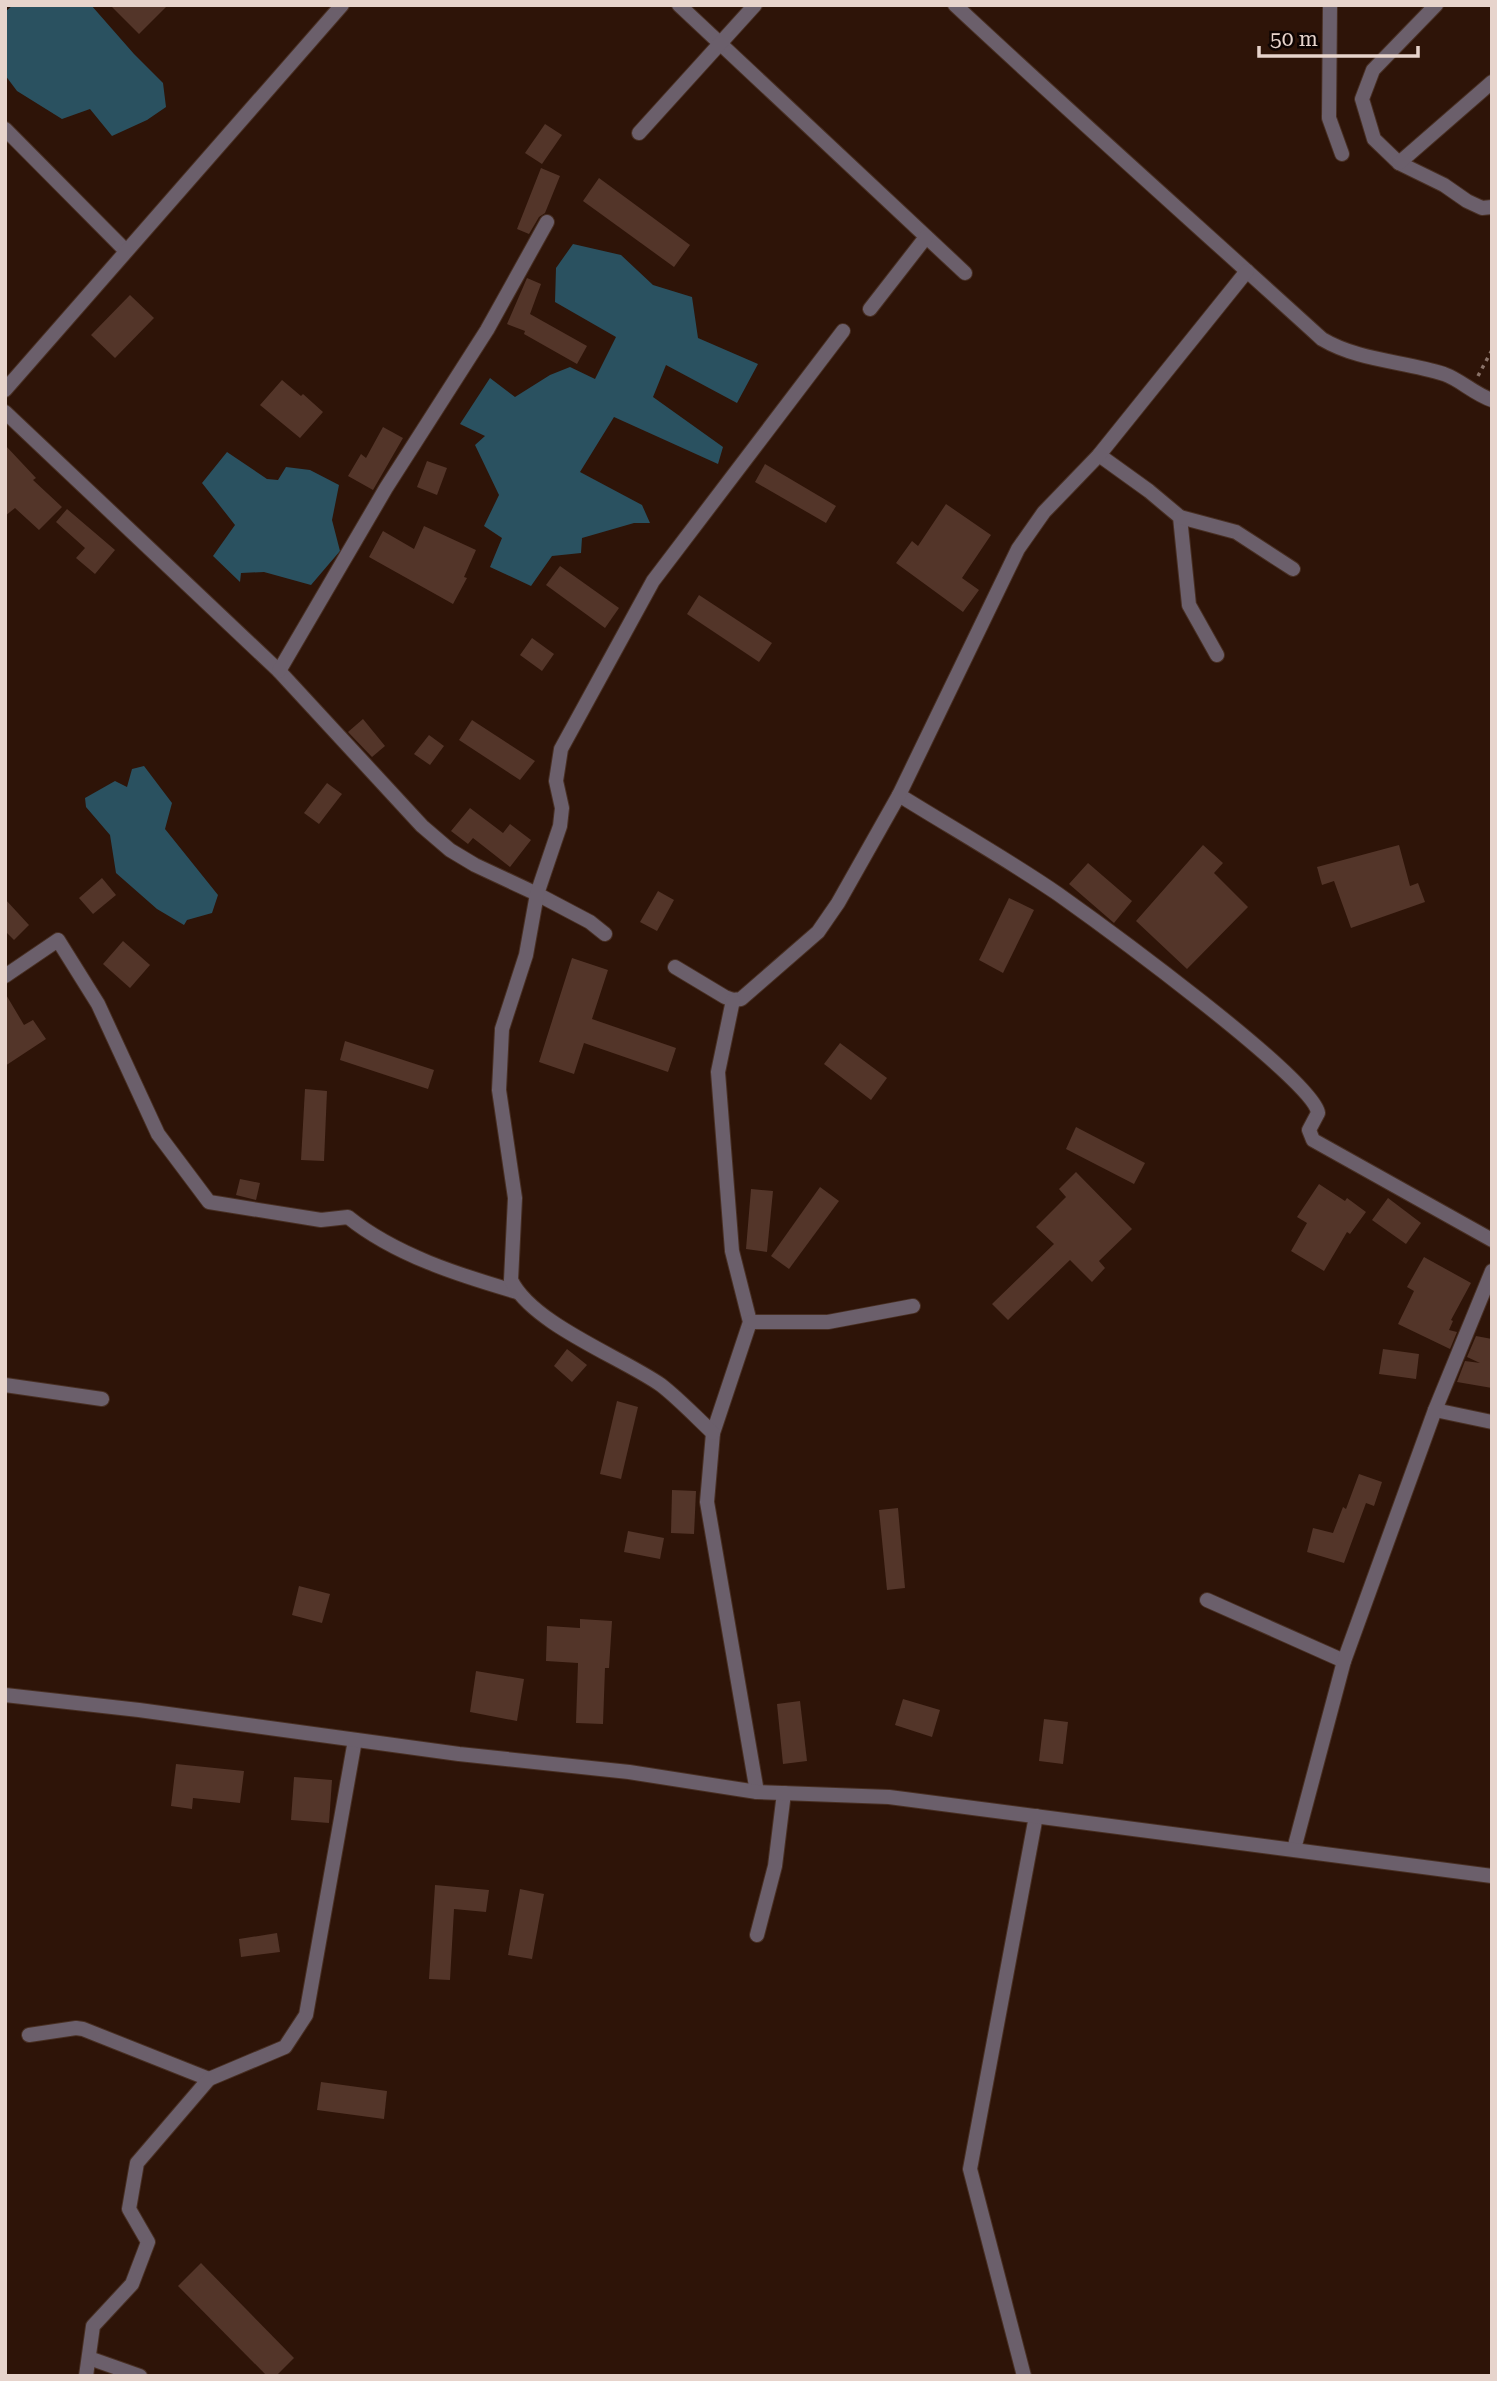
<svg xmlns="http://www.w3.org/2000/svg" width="1497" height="2381" viewBox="0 0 1497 2381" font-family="'Roboto Serif',serif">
<rect width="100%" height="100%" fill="#2e1408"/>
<g fill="#2a5160">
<polygon points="13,5 91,5 134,54 163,83 166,107 147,120 112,136 90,109 62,119 17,91 5,75 5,12"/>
<polygon points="573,244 621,255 653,285 692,297 698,338 758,364 737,403 666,365 653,397 723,447 718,464 614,417 580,472 642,505 650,523 634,523 582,538 581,553 552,556 531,586 490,567 502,538 484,526 499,495 475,445 485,436 460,424 490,378 515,397 550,375 570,367 595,379 616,337 555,302 556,268"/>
<polygon points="227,452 267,479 278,480 286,467 310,470 339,485 332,520 340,551 311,585 264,572 241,573 240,582 213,556 235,525 202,483"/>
<polygon points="144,766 172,803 165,829 218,895 212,913 187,920 184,925 157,909 116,873 110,835 86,807 85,798 115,781 127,787 132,769"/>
</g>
<g fill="#533529">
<polygon points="110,5 168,5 139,34"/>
<polygon points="545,124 562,135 542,164 525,153"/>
<polygon points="541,168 560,176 545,213 539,217 529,234 517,229"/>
<polygon points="599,178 690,245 674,267 583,201"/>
<polygon points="527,278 541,284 530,314 587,346 577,364 524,334 525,331 507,324"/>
<polygon points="130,295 154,318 115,358 91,335"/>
<polygon points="282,380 301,396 303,394 323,412 300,438 260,405"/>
<polygon points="383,427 403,438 373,490 348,476 361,454 366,458"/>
<polygon points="5,445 36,478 33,480 62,507 39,530 15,508 5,516"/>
<polygon points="427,461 447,468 437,495 417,487"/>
<polygon points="765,464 836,506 826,523 755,482"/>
<polygon points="946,504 991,535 962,578 979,590 963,612 896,563 912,541 918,546"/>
<polygon points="67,509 115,550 95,574 76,558 85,548 56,522"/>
<polygon points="424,526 476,550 464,577 467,578 453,604 369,557 383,531 414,549"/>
<polygon points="560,566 619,608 605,628 546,585"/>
<polygon points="699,595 772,643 759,662 687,614"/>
<polygon points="532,638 554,654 542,671 520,655"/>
<polygon points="363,719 385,746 372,757 348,732"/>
<polygon points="472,720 535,761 520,780 459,740"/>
<polygon points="429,735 444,746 430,765 414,754"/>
<polygon points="327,783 342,794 319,824 304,813"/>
<polygon points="470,808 503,833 510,824 531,840 510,867 473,838 468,844 451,831"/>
<polygon points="1203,845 1223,863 1214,873 1248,907 1187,969 1136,921"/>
<polygon points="1399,845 1410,886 1418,883 1425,902 1351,928 1334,881 1322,885 1317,867"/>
<polygon points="1088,863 1132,901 1114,923 1069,884"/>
<polygon points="102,878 116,895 93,914 79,898"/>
<polygon points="658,891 674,900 657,931 640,922"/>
<polygon points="1009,898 1034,910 1003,973 979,960"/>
<polygon points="5,899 29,925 14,940 5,931"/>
<polygon points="123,941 150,965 130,988 103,964"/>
<polygon points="572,958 608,970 592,1019 676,1048 668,1072 584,1043 574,1074 539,1062"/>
<polygon points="5,993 24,1025 33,1020 46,1039 5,1066"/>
<polygon points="345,1041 434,1070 428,1089 340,1060"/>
<polygon points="840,1043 887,1078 871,1100 824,1064"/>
<polygon points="305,1089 327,1091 324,1161 301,1160"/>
<polygon points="1076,1127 1145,1163 1134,1184 1066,1149"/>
<polygon points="1076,1172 1132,1229 1099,1261 1105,1268 1092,1282 1070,1260 1008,1320 992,1304 1054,1244 1036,1227 1066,1197 1059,1189"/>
<polygon points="240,1179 260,1183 256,1200 236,1195"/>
<polygon points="1319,1184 1345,1201 1347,1198 1366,1212 1350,1234 1347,1232 1324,1271 1291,1251 1307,1223 1297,1217"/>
<polygon points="820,1187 839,1201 789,1269 771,1256"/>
<polygon points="751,1189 773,1191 767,1252 746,1249"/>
<polygon points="1388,1198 1421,1223 1406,1244 1372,1220"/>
<polygon points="1424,1257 1471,1283 1451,1320 1453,1321 1449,1330 1457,1332 1450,1349 1398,1324 1414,1291 1407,1287"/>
<polygon points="1476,1336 1492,1339 1492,1388 1457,1382 1465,1361 1480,1363 1467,1357"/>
<polygon points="567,1349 587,1365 572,1382 554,1366"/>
<polygon points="1383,1349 1419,1354 1416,1379 1379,1374"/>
<polygon points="617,1401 638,1407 621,1479 600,1474"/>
<polygon points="1359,1474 1382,1482 1374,1506 1366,1503 1344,1563 1307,1552 1313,1528 1333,1533 1343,1507 1346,1509"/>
<polygon points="672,1490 696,1491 694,1534 671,1533"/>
<polygon points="898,1508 905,1588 887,1590 879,1510"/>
<polygon points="628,1531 664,1538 660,1559 624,1552"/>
<polygon points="299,1586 330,1594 322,1623 292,1615"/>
<polygon points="580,1619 612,1621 609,1668 605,1668 603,1724 576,1723 578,1663 546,1661 547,1626 580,1628"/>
<polygon points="476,1671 524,1679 517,1721 470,1712"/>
<polygon points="903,1699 940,1710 932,1737 895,1725"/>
<polygon points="800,1701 807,1761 783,1764 777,1704"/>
<polygon points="1044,1719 1068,1722 1063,1764 1039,1761"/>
<polygon points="176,1764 244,1771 240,1803 193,1798 192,1809 171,1806"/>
<polygon points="294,1777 332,1780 329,1823 291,1820"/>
<polygon points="435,1885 489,1890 486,1912 454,1909 450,1980 429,1979"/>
<polygon points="520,1889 544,1894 532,1959 508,1955"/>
<polygon points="277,1933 280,1952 241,1957 239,1939"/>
<polygon points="321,2082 387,2091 384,2119 317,2110"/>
<polygon points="201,2263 294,2358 276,2376 267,2376 178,2286"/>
</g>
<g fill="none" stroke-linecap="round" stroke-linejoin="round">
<g stroke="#482f23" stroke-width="16">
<g id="minor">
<polyline points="679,5 965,273"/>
<path d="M955,5c121,113 245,223 367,334 37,22 82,22 122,35 17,6 30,20 48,26"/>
<polyline points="1330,5 1329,118 1342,154"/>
<polyline points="1436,5 1373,70 1362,99 1374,139 1399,163 1444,185 1467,201 1482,208 1492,207"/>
<polyline points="5,129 126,251"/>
<polyline points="639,133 755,5"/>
<polyline points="1399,163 1492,82"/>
<polyline points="870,309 926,237"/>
<polyline points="5,390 342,5"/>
<polyline points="5,412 279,671 422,826 450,850 475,865 537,894 590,922 605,934"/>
<polyline points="1099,455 1149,491 1180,517 1189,605 1217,655"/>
<polyline points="1180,517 1236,532 1293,569"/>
<polyline points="279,671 386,488 487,330 547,222"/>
<path d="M899,795c53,33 108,64 159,99 38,27 257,186 260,219l-9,17 4,10 179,100"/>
<polyline points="675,967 725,997 733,1000 741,999 818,932 838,903 899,795 1018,549 1044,512 1099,455 1247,271"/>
<path d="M5,976l53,-36 40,64 60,130 51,68 112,18 27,-3c47,38 111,58 169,75"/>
<polyline points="733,1000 718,1072 732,1251 750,1322 713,1433 707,1502 757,1792"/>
<polyline points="750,1322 828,1322 913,1306"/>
<polyline points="5,1385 102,1399"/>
<polyline points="1435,1410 1492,1422"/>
<path d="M713,1433c-17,-16 -34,-34 -52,-48 -40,-28 -129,-61 -150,-105l4,-82 -16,-108 3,-61 24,-74 11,-61 23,-68 2,-18 -6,-27 5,-32 92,-168 190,-250"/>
<polyline points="1207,1600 1344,1661"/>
<polyline points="1294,1849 1344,1661 1435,1410 1492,1271"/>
<polyline points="757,1935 775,1866 784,1793"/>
<polyline points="29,2035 76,2028 83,2029 209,2079"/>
<polyline points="89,2358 140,2376"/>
<polyline points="86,2376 93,2326 132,2284 148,2242 129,2209 137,2163 209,2079 285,2047 306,2015 355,1740"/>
<polyline points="1024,2376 970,2169 1036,1816"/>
</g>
</g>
<g stroke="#482f23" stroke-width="16">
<polyline id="tertiary" points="5,1695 139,1710 459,1754 629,1772 757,1792 889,1797 1492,1876"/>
</g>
<polyline stroke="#897268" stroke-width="3.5" stroke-dasharray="3.5 5" stroke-linecap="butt" points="1478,376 1492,350"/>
<use href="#minor" stroke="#6b5f6b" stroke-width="14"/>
<use href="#tertiary" stroke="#6b5f6b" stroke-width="14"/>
</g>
<rect width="1497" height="2381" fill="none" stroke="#e7d4cc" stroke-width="14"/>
<path d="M1259 46v10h159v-10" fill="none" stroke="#e7d4cc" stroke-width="3.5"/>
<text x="1270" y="46" font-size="21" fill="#e7d4cc" stroke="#0e0402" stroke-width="5" paint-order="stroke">50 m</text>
</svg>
